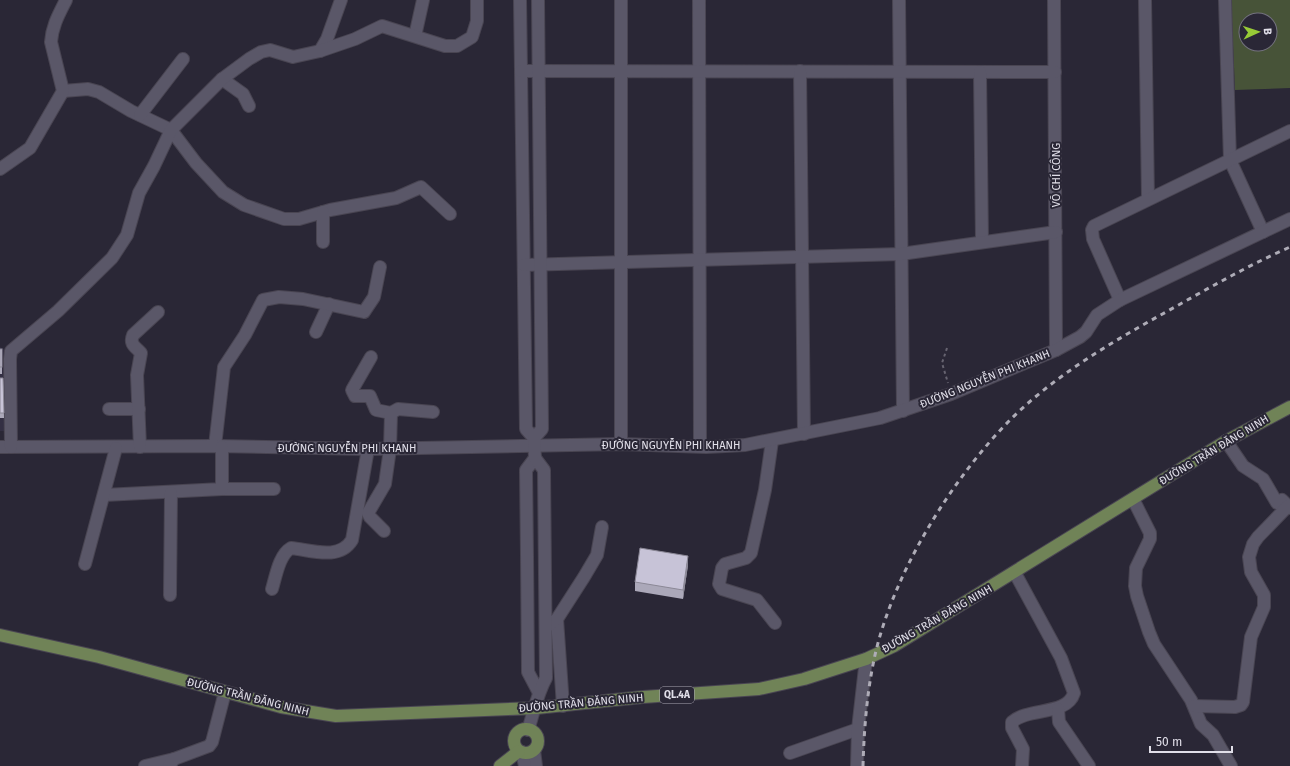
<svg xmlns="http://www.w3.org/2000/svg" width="1290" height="766" viewBox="0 0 1290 766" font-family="'Fira Sans',sans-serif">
<rect width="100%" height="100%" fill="#2a2736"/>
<polygon fill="#332f43" points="0,347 4,349 6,431 0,431"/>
<path fill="#475338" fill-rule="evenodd" d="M1231,0h59v88l-55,2zM1246,20h24v24h-24z"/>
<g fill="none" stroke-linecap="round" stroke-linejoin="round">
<g stroke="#494552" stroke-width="14">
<g id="minor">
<polyline points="520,0 526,429 534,438"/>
<polyline points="699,0 700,446"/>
<polyline points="899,0 903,411"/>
<polyline points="1054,0 1056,350"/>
<polyline points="1145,0 1148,199"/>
<polyline points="1225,0 1230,160 1263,232"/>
<polyline points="415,36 423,0"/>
<polyline points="320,51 327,39 341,0"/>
<polyline points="521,71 1055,72"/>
<polyline points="800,71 804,434"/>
<polyline points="980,72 982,242"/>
<polyline points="222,79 243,94 249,106"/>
<polyline points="63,91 88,89 99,92 131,111 171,130 196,163 223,192 244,205 284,219 299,219 330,210 396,198 421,187 450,214"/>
<polyline points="140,115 183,59"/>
<path d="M0,169l30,-21 33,-57 -12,-49c1,-16 8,-28 15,-42"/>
<polyline points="323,212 323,242"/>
<polyline points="524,265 901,254 1056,232"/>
<polyline points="1120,300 1093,239 1092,230 1094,226 1290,131"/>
<polyline points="316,332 329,304"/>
<polyline points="371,357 352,390 355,396 370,396 376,410 391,413"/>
<polyline points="109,409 139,409"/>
<polyline points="772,441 765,490 751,553 746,558 725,564 722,568 719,584 722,589 757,600 775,623"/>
<polyline points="1226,441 1243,466 1263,479 1277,503 1282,500 1290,508"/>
<polyline points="621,444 621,0"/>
<polyline points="215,446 224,367 245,335 263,300 279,297 303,299 364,312 374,297 380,267"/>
<polyline points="0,447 215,446 368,449 621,444 706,447 745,445 880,418 951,394 1056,350 1080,337 1086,332 1097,315 1120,300 1290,219"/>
<polyline points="11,447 10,359 11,351 58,311 112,258 127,235 139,193 154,166 171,130 222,79 249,59 261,52 270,50 293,57 320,51 355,39 382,26 445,46 457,46 472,37 477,21 477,0"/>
<path d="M140,447l-3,-72 4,-22c-5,-6 -12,-8 -8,-18l25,-23"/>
<polyline points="535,458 526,470 527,556 528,672 538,691"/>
<polyline points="222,489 274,489"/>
<polyline points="104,495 222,489 222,447"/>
<polyline points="1133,499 1150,533 1150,539 1136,568 1135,586 1137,596 1149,632 1154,644 1191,700 1201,724 1213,735 1231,766"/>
<polyline points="384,531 370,517 368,513 385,484 390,449 391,413 398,409 433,412"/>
<polyline points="85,564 116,448"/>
<path d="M1015,573l46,85 13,35c-7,23 -45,14 -62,29v6l11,21 -1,17"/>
<path d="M272,589c4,-13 7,-34 19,-41 20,2 48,13 61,-8l16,-91"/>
<polyline points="170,595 171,493"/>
<polyline points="557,619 563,706"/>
<polyline points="546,627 557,619 584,577 597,555 602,527"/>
<polyline points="1194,706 1235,707 1241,705 1243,702 1251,637 1264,607 1264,595 1251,572 1249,557 1253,544 1258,537 1288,506"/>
<polyline points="1058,709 1059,722 1089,766"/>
<path d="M528,730c6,-18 9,-36 18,-52l-2,-208 -9,-12 -1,-20 8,-9 -4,-429"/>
<polyline points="534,750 536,766"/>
<polyline points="522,752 525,766"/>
<polyline points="790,753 858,729"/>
<polyline points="145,766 174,759"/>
<polyline points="169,766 174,759 209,746 212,742 225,692"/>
<polyline points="857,766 858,729 866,659"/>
</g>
</g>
<g stroke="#494552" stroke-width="14">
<g id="major">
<polyline points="0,635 99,657 281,707 336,716 536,708 643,697 759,689 804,679 866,659 894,646 1226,441 1290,407"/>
<circle cx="526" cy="741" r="12"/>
<polyline points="500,766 519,751"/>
</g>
</g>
<polyline stroke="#666370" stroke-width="2" stroke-dasharray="3 3" stroke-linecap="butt" points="947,348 942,363 948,383"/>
<use href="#minor" stroke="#5a5768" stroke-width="12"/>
<use href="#major" stroke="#708357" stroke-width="12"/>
<path stroke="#aeacb7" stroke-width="3" stroke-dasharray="5 5" stroke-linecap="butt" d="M863,766c1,-37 4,-75 12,-111 19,-83 77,-177 137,-237 45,-44 100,-76 154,-106 41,-23 81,-46 124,-65"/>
</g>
<g fill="#aba8b9">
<rect x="0" y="349" width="2" height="25"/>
<polygon points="0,378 3,378 4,418 0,418"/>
<polygon points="688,565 683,599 635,591 635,582"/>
</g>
<polygon fill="#8b8896" points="688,556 688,565 683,599 683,590"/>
<g fill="#c7c3d7" stroke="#8b8896">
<rect x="0" y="349" width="2" height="18"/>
<polygon points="0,378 3,378 4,413 0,413"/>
<polygon points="640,548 688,556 683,590 635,582"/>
</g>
<g text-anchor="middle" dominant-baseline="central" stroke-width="4" stroke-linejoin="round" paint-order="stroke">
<rect fill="#2a2736" stroke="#aaa8b3" stroke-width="1" x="660" y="687" width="34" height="16" rx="3"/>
<g font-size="10" font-weight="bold" fill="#e1dfe9">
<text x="677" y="695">QL.4A</text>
</g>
<g font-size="11" fill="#e1dfe9" stroke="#2a2736">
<text transform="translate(1056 175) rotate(-90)">VÕ CHÍ CÔNG</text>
<text transform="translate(985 379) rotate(-22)">ĐƯỜNG NGUYỄN PHI KHANH</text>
<text x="671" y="445">ĐƯỜNG NGUYỄN PHI KHANH</text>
<text x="347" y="448">ĐƯỜNG NGUYỄN PHI KHANH</text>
<text transform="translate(1214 450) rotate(-31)">ĐƯỜNG TRẦN ĐĂNG NINH</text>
<text transform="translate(937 619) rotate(-30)">ĐƯỜNG TRẦN ĐĂNG NINH</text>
<text transform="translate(248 697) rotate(14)">ĐƯỜNG TRẦN ĐĂNG NINH</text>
<text transform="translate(581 703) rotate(-5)">ĐƯỜNG TRẦN ĐĂNG NINH</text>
</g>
</g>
<g transform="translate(1258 32) rotate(87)"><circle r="19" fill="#2a2736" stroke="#73717e"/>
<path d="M0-3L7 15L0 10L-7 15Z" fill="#98cb37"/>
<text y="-6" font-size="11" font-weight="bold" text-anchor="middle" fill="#e1dfe9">B</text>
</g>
<path d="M1150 746v6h82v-6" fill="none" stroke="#e1dfe9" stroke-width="2"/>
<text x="1156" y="746" font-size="12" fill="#e1dfe9" stroke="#2a2736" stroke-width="3" paint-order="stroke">50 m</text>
</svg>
